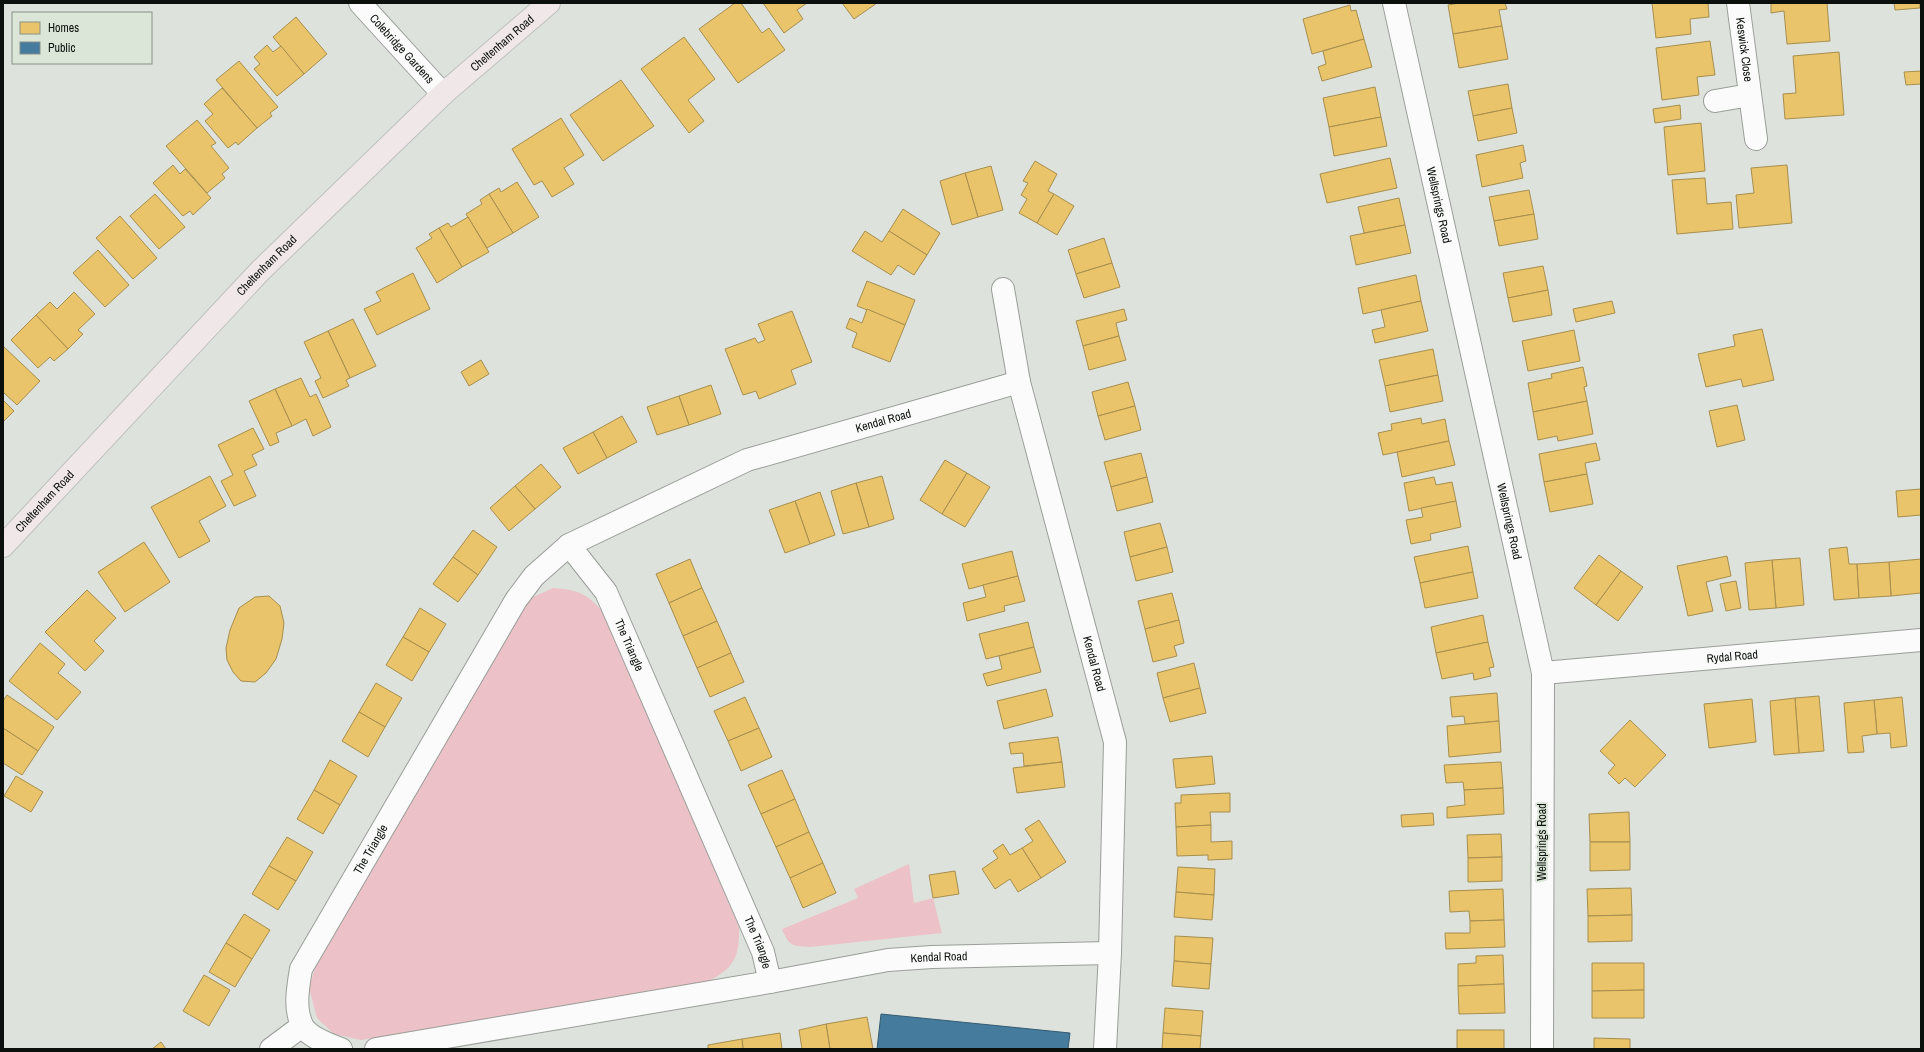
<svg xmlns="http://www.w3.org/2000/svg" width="1924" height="1052" viewBox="0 0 1924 1052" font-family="'Archivo Narrow',sans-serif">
<rect width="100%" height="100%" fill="#dde3dc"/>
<g fill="#ecc1c8">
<path d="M553,588c26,2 33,5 50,24l136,315c1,33 -7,43 -36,57l-342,56 -27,-6 -17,-16 -8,-30 6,-20 201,-350 17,-21z"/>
<path d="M909,864l5,39 19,-5 9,35 -132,14c-17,-1 -21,0 -28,-18l76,-31 -4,-9z"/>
</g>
<g fill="#e9c46a" stroke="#a78e4e">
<polygon points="735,3 741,3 762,33 769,28 785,50 738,83 699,29"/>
<polygon points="763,3 807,3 797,10 803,19 784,33"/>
<polygon points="842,3 877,3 854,19"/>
<polygon points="1459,3 1505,3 1507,9 1499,10 1502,26 1453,34 1448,5"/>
<polygon points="1652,3 1708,3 1709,17 1690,19 1691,34 1656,38"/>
<polygon points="1771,3 1827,3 1830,41 1787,44 1784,11 1771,13"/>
<polygon points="1894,3 1920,3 1920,8 1895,10"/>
<polygon points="1350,5 1351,11 1356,10 1364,39 1312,54 1303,19"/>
<polygon points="296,17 327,54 304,74 273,37"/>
<polygon points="1502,26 1508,59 1459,68 1453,34"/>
<polygon points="684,37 715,79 688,100 704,121 689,133 641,69"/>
<polygon points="1364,39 1372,67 1322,81 1318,67 1326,64 1323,51"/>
<polygon points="1710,41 1715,75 1697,77 1699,95 1662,100 1656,48"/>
<polygon points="267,45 273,52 281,46 304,74 277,96 254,69 260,64 254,57"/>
<polygon points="1839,52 1844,115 1785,119 1783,94 1796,93 1793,56"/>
<polygon points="239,61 278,107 270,113 272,116 257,128 216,80"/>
<polygon points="1921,71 1921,84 1906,85 1904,72"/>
<polygon points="621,80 654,126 603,161 570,115"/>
<polygon points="1508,84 1512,108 1473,116 1468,91"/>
<polygon points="1375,87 1381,117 1329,127 1323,98"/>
<polygon points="222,88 257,128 238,145 236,142 228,148 205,121 213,114 204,104"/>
<polygon points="1680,105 1681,119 1655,123 1653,109"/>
<polygon points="1512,108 1517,133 1478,141 1473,116"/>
<polygon points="1381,117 1387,146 1334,156 1329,127"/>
<polygon points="561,118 584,155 564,168 574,184 552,197 542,181 534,185 512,149"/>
<polygon points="197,120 216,143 211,146 229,168 222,174 225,178 207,193 166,146"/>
<polygon points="1701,123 1705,171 1668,175 1664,127"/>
<polygon points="1523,145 1526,161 1520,163 1523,178 1482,187 1476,155"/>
<polygon points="1390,158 1397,188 1327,203 1320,174"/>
<polygon points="1035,161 1057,174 1048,191 1054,194 1037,223 1019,213 1027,199 1021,195 1028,183 1023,181"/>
<polygon points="173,165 180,174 185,169 211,198 193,215 190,211 183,216 153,183"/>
<polygon points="1787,165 1792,223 1739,228 1736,195 1754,193 1751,168"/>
<polygon points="991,166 1003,210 978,217 965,173"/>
<polygon points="965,173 978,217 952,225 940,181"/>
<polygon points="1705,178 1707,204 1731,202 1733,229 1677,234 1672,180"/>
<polygon points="517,182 539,217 513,233 489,194 499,188 501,192"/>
<polygon points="1529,190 1534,214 1494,221 1489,197"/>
<polygon points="155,194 185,227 159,249 130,216"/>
<polygon points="489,194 513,233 487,248 466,214 482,204 480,200"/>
<polygon points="1054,194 1074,206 1057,235 1037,223"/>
<polygon points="1399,198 1405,225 1364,233 1358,207"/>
<polygon points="903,209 940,233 927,255 889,231"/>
<polygon points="1534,214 1538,239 1499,246 1494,221"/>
<polygon points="120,216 157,258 133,279 96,238"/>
<polygon points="468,217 489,252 462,267 439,228 448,223 451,227"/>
<polygon points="1405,225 1411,253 1356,265 1350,236"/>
<polygon points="439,228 462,267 437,283 416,248 432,238 429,234"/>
<polygon points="865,231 882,242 889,231 927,255 914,275 898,265 891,275 852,251"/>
<polygon points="1104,238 1112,263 1076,274 1068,250"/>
<polygon points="98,250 129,285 105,307 73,273"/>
<polygon points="1112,263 1120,287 1084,298 1076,274"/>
<polygon points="1543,266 1548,290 1508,298 1503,273"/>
<polygon points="413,273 430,309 377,335 364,309 381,301 376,292"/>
<polygon points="1416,275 1421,301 1363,314 1358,288"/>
<polygon points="867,281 915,300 905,325 857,306"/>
<polygon points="1548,290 1552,315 1513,322 1508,298"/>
<polygon points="74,292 95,314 78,330 83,334 68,349 36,315 50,302 57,309"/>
<polygon points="1421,301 1428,331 1375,343 1372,330 1385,327 1381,310"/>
<polygon points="1612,301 1615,313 1576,322 1573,309"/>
<polygon points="867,309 905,325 890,362 852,347 857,333 846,328 850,318 862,323"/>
<polygon points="1124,309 1127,320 1116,323 1119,336 1083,346 1076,321"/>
<polygon points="792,311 812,362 791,370 796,384 759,399 756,391 743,395 725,349 755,338 758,343 765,340 758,324"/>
<polygon points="36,315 68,349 54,361 50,357 38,368 11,340"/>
<polygon points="353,319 376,366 350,378 328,331"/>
<polygon points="1762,329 1774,380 1743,387 1741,379 1706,387 1698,354 1735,346 1733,335"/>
<polygon points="1574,330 1580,361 1528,371 1522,341"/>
<polygon points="328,331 350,378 346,380 349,386 323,398 315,381 321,378 304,342"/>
<polygon points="1119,336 1126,360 1089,370 1083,346"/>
<polygon points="3,346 40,381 17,405 3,392"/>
<polygon points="1433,349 1438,375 1385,386 1379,360"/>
<polygon points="481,360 489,374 469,386 461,372"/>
<polygon points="1583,367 1587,386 1584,387 1587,401 1533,412 1528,383 1552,378 1551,374"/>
<polygon points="1438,375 1443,401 1390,412 1385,386"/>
<polygon points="301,378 310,397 316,394 331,427 313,436 306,419 292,426 275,389"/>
<polygon points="1128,382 1135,406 1098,416 1092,392"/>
<polygon points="711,385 721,414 689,425 679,396"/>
<polygon points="275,389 292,426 276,433 279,442 270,446 249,401"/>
<polygon points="679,396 689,425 657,435 647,407"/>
<polygon points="3,400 14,411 3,422"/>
<polygon points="1587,401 1593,434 1558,441 1557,436 1538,440 1533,412"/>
<polygon points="1737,405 1745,440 1717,447 1709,411"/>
<polygon points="1135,406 1141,430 1105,440 1098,416"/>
<polygon points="622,416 637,442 607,458 593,432"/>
<polygon points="1421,418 1422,424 1445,419 1449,441 1383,455 1378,433 1392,430 1391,424"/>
<polygon points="253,428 264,449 252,455 257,465 244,471 256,496 234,506 221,481 233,475 218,445"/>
<polygon points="593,432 607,458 578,474 563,448"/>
<polygon points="1449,441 1455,465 1402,477 1397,452"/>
<polygon points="1596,443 1600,460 1585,463 1587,474 1544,482 1539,454"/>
<polygon points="1141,453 1147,477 1111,487 1104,462"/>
<polygon points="945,460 967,473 942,514 920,500"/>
<polygon points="541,464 561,487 535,509 515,486"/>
<polygon points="967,473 990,487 965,527 942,514"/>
<polygon points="1587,474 1593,504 1550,512 1544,482"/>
<polygon points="210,476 226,506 199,521 210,541 179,558 151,507"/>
<polygon points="882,476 894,519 869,527 856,483"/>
<polygon points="1147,477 1153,502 1117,511 1111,487"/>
<polygon points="1434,477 1436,485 1452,482 1456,501 1409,511 1404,483"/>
<polygon points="856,483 869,527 843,534 831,491"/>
<polygon points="515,486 535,509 509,531 490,508"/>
<polygon points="1921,489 1921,515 1898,517 1896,491"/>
<polygon points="820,492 835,535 810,544 795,501"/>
<polygon points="795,501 810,544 785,553 769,510"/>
<polygon points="1456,501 1461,527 1430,534 1431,540 1411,544 1406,520 1423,517 1421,508"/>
<polygon points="1160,523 1167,547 1130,557 1124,532"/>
<polygon points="473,530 497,547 478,575 453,557"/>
<polygon points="144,542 170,582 125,612 98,572"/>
<polygon points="1468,546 1473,572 1420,583 1414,557"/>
<polygon points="1167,547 1173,572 1136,581 1130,557"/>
<polygon points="1847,547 1849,564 1857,564 1859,598 1834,600 1829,549"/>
<polygon points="1012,551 1018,576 969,589 962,564"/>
<polygon points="1599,555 1621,571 1596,605 1574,588"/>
<polygon points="1727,556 1731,576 1706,582 1713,611 1688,616 1677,566"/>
<polygon points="453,557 478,575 458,602 433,584"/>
<polygon points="1800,558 1804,605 1776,608 1772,560"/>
<polygon points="690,559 702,588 669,603 656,574"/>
<polygon points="1921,559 1921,593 1891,596 1889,562"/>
<polygon points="1772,560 1776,608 1749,610 1745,563"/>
<polygon points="1889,562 1891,596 1859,598 1857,564"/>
<polygon points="1621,571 1643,587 1618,621 1596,605"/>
<polygon points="1473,572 1478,598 1425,608 1420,583"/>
<polygon points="1018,576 1025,601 1004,606 1005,611 967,621 963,603 986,597 983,585"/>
<polygon points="1736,581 1741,608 1726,611 1720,584"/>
<polygon points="702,588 717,621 683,636 669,603"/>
<polygon points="87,590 116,618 94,641 104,651 85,671 45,632"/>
<polygon points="1172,593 1179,620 1145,629 1138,601"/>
<polygon points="269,596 280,606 284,623 282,639 276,659 266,673 255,682 241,681 233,672 227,660 226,648 230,630 239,608 255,597"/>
<polygon points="420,608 446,624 429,652 403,637"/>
<polygon points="1483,615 1488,642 1436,653 1431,627"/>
<polygon points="1179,620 1184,643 1174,646 1177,656 1153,662 1145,629"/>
<polygon points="717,621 731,653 697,668 683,636"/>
<polygon points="1028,622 1034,647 986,659 979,634"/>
<polygon points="403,637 429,652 412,681 386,665"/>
<polygon points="1488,642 1494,667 1489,668 1491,676 1474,680 1473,673 1442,679 1436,653"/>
<polygon points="40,643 65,664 58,673 81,692 57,720 9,681"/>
<polygon points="1034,647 1041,672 987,686 983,674 1002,669 999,656"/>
<polygon points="731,653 744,682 710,697 697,668"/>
<polygon points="1194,663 1200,688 1163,698 1157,673"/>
<polygon points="376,683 402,698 385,727 359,712"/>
<polygon points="1200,688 1206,713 1170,722 1163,698"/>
<polygon points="1046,689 1053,716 1004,729 997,701"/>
<polygon points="1497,693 1499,721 1465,724 1464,716 1452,717 1450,697"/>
<polygon points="7,695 54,727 38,751 3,728 3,701"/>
<polygon points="1819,696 1824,751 1799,753 1795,698"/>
<polygon points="745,697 759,728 728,741 714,711"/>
<polygon points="1902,697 1907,746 1891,748 1890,733 1877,734 1874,700"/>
<polygon points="1795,698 1799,753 1774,755 1770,701"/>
<polygon points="1752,699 1756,742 1709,748 1704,704"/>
<polygon points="1874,700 1877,734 1862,736 1864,752 1848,753 1844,703"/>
<polygon points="359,712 385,727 368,757 342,741"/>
<polygon points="1630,720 1666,755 1635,787 1625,778 1619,784 1608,773 1615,765 1600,751"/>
<polygon points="1499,721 1501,752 1449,757 1447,726"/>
<polygon points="3,728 38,751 22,775 3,763"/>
<polygon points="759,728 772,757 741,771 728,741"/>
<polygon points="1058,737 1062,762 1024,766 1023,753 1011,754 1009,743"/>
<polygon points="1212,756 1215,784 1176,788 1173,759"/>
<polygon points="330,760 357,776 340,805 314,790"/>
<polygon points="1062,762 1065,787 1017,793 1013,768"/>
<polygon points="1501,762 1503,788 1464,790 1463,782 1446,783 1444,765"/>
<polygon points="782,770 795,799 761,814 748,785"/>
<polygon points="16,776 43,792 31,812 4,796"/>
<polygon points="1503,788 1504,814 1447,818 1447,807 1465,805 1464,790"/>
<polygon points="314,790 340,805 323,834 297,819"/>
<polygon points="1230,793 1230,812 1210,812 1211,825 1176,827 1175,803 1181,803 1181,795"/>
<polygon points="795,799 809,832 776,847 761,814"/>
<polygon points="1629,812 1630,842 1590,842 1589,814"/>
<polygon points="1433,813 1434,825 1402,827 1401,815"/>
<polygon points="1039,820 1066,862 1041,878 1022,848 1033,841 1025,829"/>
<polygon points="1211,825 1211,842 1232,841 1232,859 1208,860 1208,855 1177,856 1176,827"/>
<polygon points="809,832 823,863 790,878 776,847"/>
<polygon points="1501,834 1502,857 1468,858 1467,835"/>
<polygon points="287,837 313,852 296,881 269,866"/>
<polygon points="1590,842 1630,842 1630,870 1590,871"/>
<polygon points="1003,844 1010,855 1022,848 1041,878 1018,892 1010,879 995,889 982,869 998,858 993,851"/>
<polygon points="1502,857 1502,881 1468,882 1468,858"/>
<polygon points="823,863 836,893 803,908 790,878"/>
<polygon points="269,866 296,881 278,910 252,894"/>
<polygon points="1178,867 1215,869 1214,895 1176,892"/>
<polygon points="955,871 959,894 933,898 929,875"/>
<polygon points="1631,888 1632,915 1588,916 1587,889"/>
<polygon points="1503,889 1504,920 1470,921 1469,911 1450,912 1449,891"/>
<polygon points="1176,892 1214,895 1212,920 1174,917"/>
<polygon points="244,914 270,930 252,959 226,943"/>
<polygon points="1632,915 1632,941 1588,942 1588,916"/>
<polygon points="1504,920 1505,947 1446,949 1445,933 1470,933 1470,921"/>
<polygon points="1175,936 1213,938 1211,964 1174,961"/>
<polygon points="226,943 252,959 235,987 209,972"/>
<polygon points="1503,955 1504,984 1458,986 1458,964 1476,963 1476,956"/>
<polygon points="1174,961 1211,964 1209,989 1172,986"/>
<polygon points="1592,963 1644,963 1644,990 1592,991"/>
<polygon points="204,975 230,990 209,1026 183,1011"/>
<polygon points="1504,984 1505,1013 1459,1014 1458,986"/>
<polygon points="1644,990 1644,1018 1592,1018 1592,991"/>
<polygon points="1165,1008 1203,1011 1201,1036 1163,1033"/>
<polygon points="867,1017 873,1049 830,1049 826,1024"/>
<polygon points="826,1024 830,1049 802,1049 799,1030"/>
<rect x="1457" y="1030" width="47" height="19"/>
<polygon points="780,1033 782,1049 743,1049 742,1039"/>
<polygon points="1163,1033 1201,1036 1200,1049 1162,1049"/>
<polygon points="1594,1038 1630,1039 1630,1049 1594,1049"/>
<polygon points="742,1039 743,1049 708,1049 708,1045"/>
<polygon points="161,1042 166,1049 152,1049"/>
</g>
<polygon fill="#457b9d" stroke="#345b72" points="881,1014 1070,1033 1068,1049 877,1049"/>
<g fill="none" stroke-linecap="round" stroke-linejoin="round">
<g stroke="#9a9e99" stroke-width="24">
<g id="minor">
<path id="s1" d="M360,3l83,91"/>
<path id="s2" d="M1394,3l149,670 -1,376"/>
<path id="s3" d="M1738,3l18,136"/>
<polyline points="1715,101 1750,95"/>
<path id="s4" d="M1003,289l16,93 96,360 -5,211 -5,96"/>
<path id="s5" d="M569,545l178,-85 272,-78"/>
<path id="s6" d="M1543,673l378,-33"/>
<path id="s7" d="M770,982l118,-22 44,-3 178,-4"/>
<polyline points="271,1049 302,1026"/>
<path id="s8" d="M341,1049c-11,-4 -34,-13 -39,-24 -8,-17 -4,-38 -1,-56l215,-369 18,-24 35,-31 37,47 157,360 7,30 -394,67"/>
</g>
</g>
<g stroke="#bec0bd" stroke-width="24">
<g id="major">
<path id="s9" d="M3,546l257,-275 183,-177 106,-91"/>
</g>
</g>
<use href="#minor" stroke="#fafbfa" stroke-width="22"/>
<use href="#major" stroke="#f0e7e9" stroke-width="22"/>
</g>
<g text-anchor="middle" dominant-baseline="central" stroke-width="4" stroke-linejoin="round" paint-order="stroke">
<g font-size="12" fill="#0c100c" stroke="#dbe6d9">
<text stroke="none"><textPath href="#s9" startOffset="709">Cheltenham Road</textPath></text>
<text stroke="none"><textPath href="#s1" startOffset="62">Colebridge Gardens</textPath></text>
<text stroke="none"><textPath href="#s3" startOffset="47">Keswick Close</textPath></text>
<text stroke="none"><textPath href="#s2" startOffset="207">Wellsprings Road</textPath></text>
<text stroke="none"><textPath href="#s9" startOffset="385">Cheltenham Road</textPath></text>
<text stroke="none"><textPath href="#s5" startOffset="339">Kendal Road</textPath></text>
<text stroke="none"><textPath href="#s9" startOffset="61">Cheltenham Road</textPath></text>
<text stroke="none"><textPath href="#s2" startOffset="531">Wellsprings Road</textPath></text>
<text stroke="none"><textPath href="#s8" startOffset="725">The Triangle</textPath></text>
<text stroke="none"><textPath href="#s6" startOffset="190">Rydal Road</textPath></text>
<text stroke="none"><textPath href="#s4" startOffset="386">Kendal Road</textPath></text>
<text transform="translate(1542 842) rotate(-90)">Wellsprings Road</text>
<text stroke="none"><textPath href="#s8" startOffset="242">The Triangle</textPath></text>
<text stroke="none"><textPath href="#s8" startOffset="1049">The Triangle</textPath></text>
<text stroke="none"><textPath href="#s7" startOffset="171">Kendal Road</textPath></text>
</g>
</g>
<rect width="1924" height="1052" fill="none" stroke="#0c100c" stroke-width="8"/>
<rect x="12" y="12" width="140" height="52" fill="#dbe6d9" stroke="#889087"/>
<rect x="20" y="22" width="20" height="12" fill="#e9c46a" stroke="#889087"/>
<text x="48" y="32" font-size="12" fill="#0c100c">Homes</text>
<rect x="20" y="42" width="20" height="12" fill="#457b9d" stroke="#889087"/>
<text x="48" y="52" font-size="12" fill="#0c100c">Public</text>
</svg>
